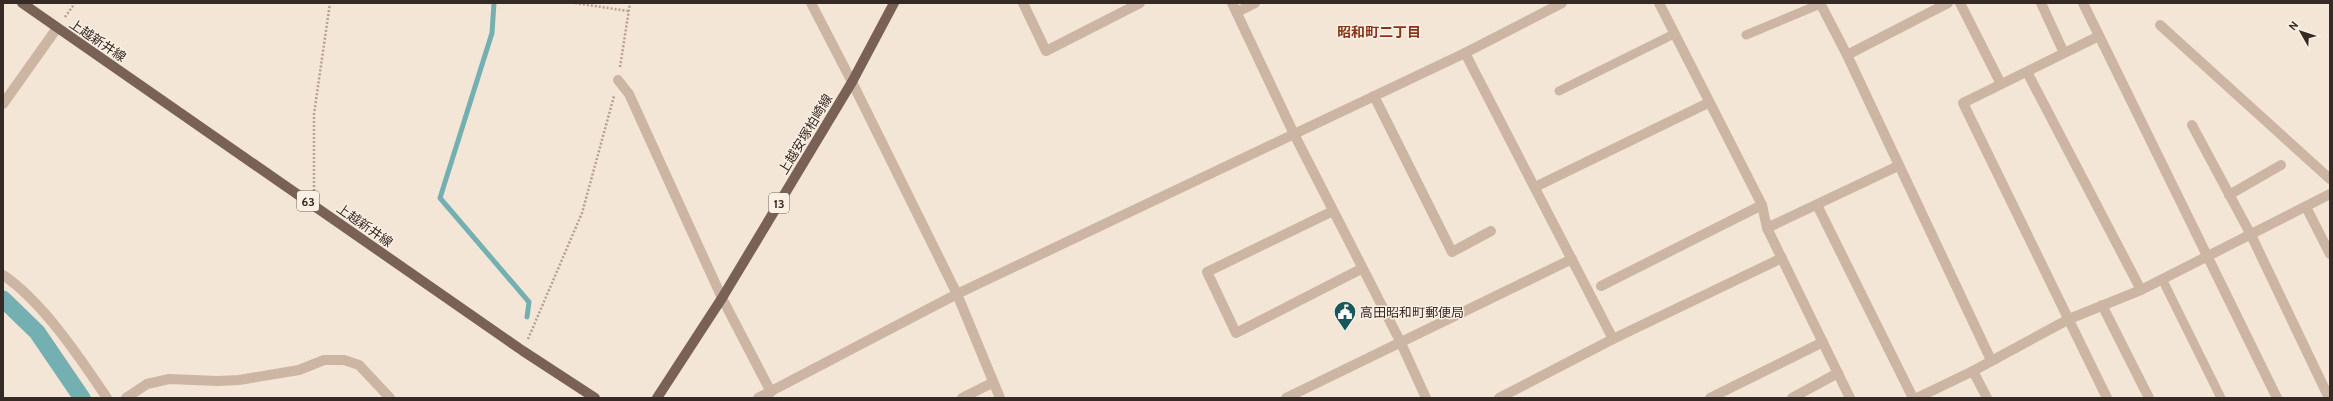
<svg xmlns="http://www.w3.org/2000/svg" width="2333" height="401" viewBox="0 0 2333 401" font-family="Cabin,'Noto Sans JP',sans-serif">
<rect width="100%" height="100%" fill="#f3e6d7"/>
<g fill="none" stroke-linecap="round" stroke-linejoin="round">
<polyline stroke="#74b0b2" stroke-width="5" points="494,3 492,33 440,198 529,302 527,317"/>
<polyline stroke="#74b0b2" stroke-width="17" points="3,299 37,332 82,398"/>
<g stroke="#b89f8c" stroke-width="2.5" stroke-dasharray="2 2" stroke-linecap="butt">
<polyline points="575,3 628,11"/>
<polyline points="65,17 75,3"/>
<polyline points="620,67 630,3"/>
<polyline points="314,191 314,114 330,3"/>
<polyline points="528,339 582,213 614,96"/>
</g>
<g stroke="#ccb5a2" stroke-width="9">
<polyline points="1746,35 1820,4"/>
<polyline points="1559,91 1674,34"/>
<polyline points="2162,279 2221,398"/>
</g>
<g stroke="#ccb5a2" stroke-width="10">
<polyline points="811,3 852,82"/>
<polyline points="1023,3 1046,51 1140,3"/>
<polyline points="1232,3 1294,134 1400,341 1426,398"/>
<polyline points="1659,3 1762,205 1767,228 1850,398"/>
<polyline points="1820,3 1847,55 1991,360"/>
<polyline points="1960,3 2001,84"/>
<polyline points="2041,3 2064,53"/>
<polyline points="2083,3 2277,398"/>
<polyline points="1237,12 1255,3"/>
<polyline points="2160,25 2330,179"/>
<polyline points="2099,36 1963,103 2107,398"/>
<polyline points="1465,53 1613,339"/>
<polyline points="1847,55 1948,3"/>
<polyline points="2027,72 2141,290"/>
<polyline points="618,80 629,94 722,298 771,392"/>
<polyline points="1374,96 1452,252 1491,231"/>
<polyline points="3,104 57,28"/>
<polyline points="2192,125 2251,235 2329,398"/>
<polyline points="1535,187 1708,103"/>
<polyline points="2229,195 2281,165"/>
<polyline points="1817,205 1913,398"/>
<polyline points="2306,207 2330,254"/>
<polyline points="1333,211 1207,272 1236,333 1361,269"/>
<polyline points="1767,228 1898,166"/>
<path d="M3,275c40,27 77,83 104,123"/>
<polyline points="1601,286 1762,205"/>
<polyline points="957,294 1000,398"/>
<polyline points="2102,305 2149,398"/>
<polyline points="1973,371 1987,398"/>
<polyline points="126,398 147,384 169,379 218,381 239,380 299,370 324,360 344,360 359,365 390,398"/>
<polyline points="962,398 992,383"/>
<polyline points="1286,398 1572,259"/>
<polyline points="1499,398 1613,339 1782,258"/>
<polyline points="1710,398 1823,342"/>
<polyline points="1792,398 1838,373"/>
<polyline points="1917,398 1973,371 2069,319 2141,290 2330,194"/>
</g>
<g stroke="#ccb5a2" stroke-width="10">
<polyline points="852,82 957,294"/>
<polyline points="758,398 957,294 1465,53 1562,3"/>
</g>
<g stroke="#796155" stroke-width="10">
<polyline points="22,3 523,351 595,398"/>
<polyline points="657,398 722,298 852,82 894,3"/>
</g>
</g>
<defs>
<g id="civic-pin" transform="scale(1.15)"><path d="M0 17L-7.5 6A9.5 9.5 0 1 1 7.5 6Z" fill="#18575b" stroke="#fbf0e4"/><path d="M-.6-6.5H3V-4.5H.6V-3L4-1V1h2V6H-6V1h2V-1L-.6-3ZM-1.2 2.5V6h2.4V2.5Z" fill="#fff"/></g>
</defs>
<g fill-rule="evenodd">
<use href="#civic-pin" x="1345" y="312"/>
</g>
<g text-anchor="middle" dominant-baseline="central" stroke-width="3" stroke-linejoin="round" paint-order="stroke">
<g fill="#fbf0e4" stroke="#71655e" stroke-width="1">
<rect x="297" y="191" width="22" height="20" rx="3"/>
<rect x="769" y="193" width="20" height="20" rx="3"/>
</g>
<g font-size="12" font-weight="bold" fill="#362a25">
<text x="308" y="201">63</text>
<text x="779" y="203">13</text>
</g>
<g font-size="13" fill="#362a25" stroke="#fbf0e4">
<text transform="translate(98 40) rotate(34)">上越新井線</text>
<text transform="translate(805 134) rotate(-59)">上越安塚柏崎線</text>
<text transform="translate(365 225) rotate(35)">上越新井線</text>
</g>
<g font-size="13" fill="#362a25" stroke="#fbf0e4" text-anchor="start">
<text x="1360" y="312">高田昭和町郵便局</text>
</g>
<g font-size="14" font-weight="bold" fill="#8b3318" stroke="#fbf0e4">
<text x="1379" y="32">昭和町二丁目</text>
</g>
</g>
<rect width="2333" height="401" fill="none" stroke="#362a25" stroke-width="8"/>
<g transform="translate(2301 32) rotate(309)" stroke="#fbf0e4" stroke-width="3" paint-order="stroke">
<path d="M0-3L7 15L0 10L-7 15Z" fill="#362a25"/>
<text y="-6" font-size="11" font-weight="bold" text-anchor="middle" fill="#362a25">N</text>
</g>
</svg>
